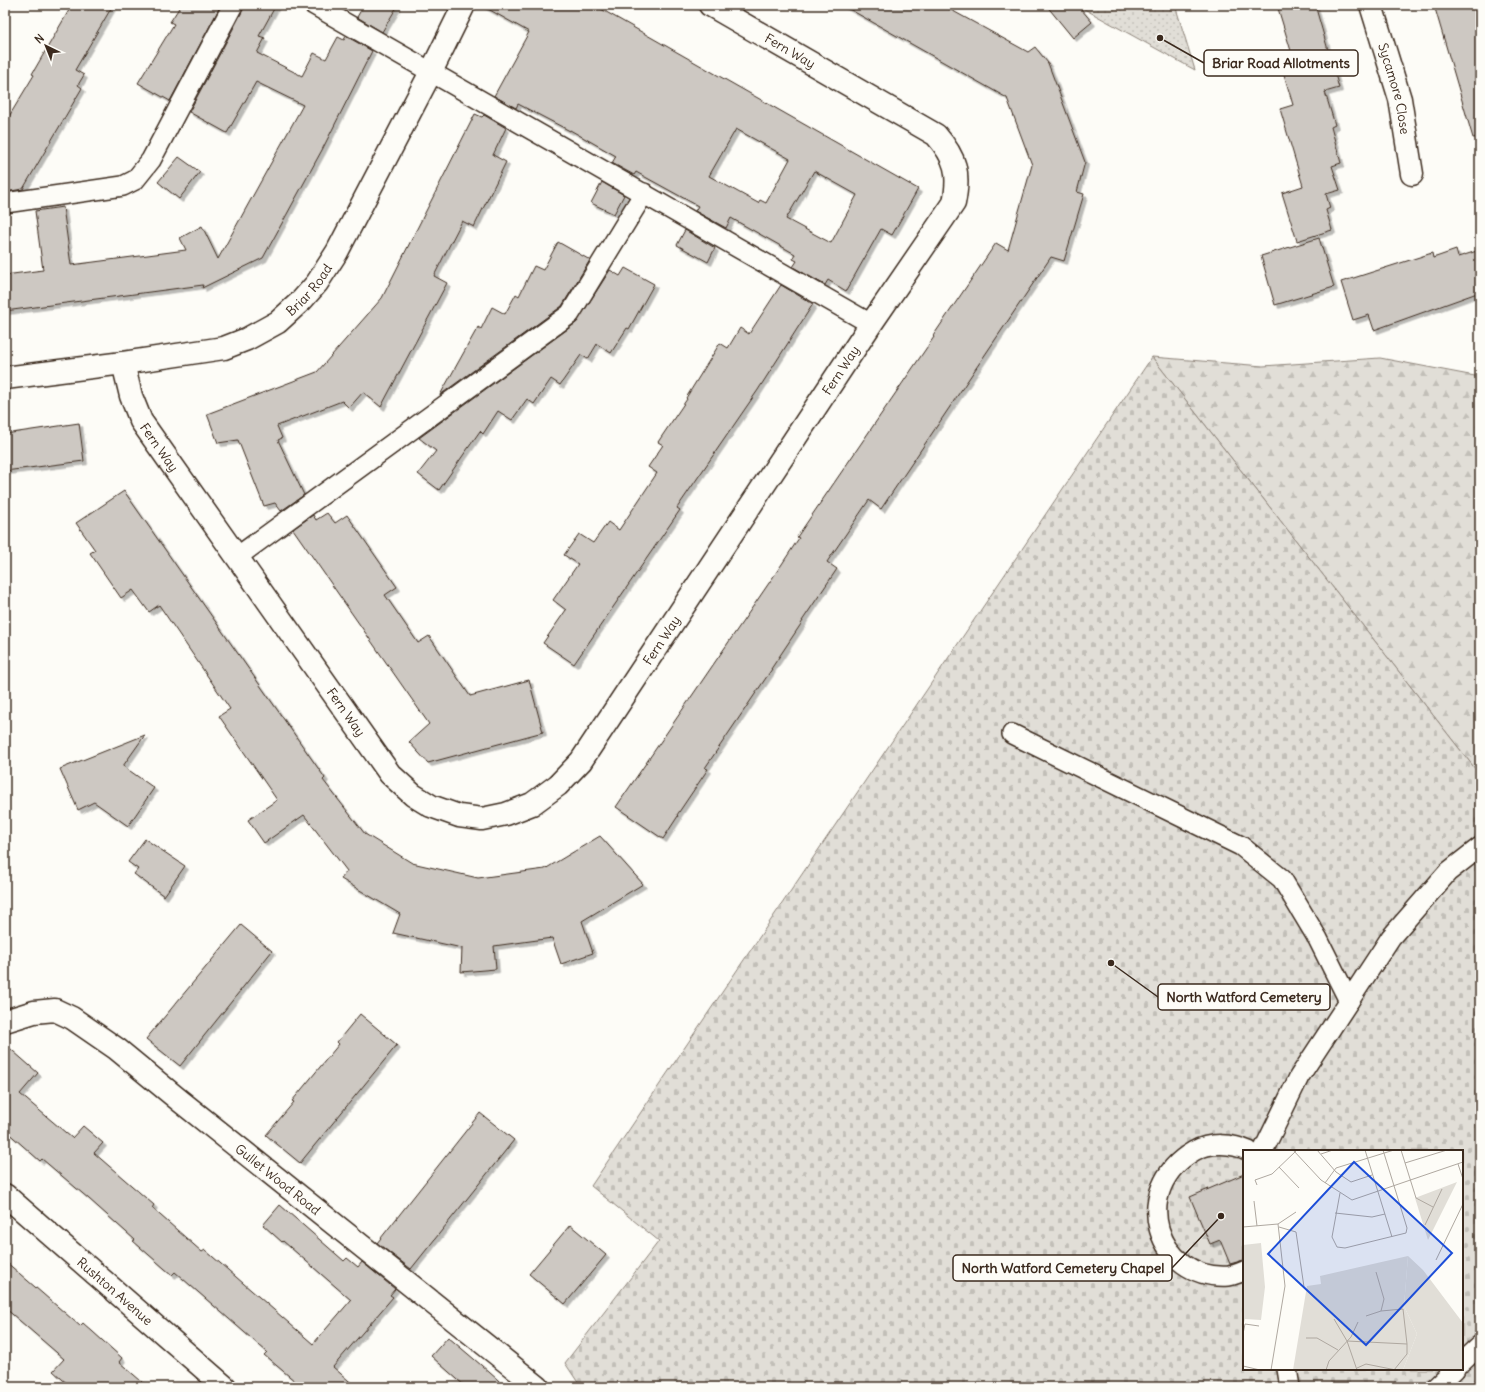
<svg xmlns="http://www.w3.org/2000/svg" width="1485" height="1392" viewBox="0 0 1485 1392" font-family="Delius,sans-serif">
<defs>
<pattern id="forest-firs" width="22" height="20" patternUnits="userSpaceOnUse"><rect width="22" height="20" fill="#e1ded7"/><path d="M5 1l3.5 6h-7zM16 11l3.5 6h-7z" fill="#c2bfb8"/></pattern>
<pattern id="cemetery-stones" width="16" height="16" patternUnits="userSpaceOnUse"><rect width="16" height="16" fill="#e1ded7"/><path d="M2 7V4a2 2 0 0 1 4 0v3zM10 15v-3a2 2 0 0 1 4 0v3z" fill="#c2bfb8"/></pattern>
<pattern id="garden-dots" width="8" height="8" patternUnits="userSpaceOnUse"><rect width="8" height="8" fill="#e1ded7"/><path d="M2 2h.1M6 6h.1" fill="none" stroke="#c2bfb8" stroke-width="1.8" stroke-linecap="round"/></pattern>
<filter id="shadow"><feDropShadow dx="3.5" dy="3.5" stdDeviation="0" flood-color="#0004"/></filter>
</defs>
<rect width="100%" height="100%" fill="#fdfcf7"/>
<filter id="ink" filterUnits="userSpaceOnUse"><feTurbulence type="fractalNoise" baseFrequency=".025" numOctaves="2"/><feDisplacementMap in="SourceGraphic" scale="8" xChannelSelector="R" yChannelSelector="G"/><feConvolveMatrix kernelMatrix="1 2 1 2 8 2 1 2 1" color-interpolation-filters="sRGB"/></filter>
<g filter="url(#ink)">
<polygon fill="url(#forest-firs)" stroke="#8e847a" points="1152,357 1263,366 1380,358 1480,377 1480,775"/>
<path fill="url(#cemetery-stones)" stroke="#8e847a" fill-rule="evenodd" d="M1152,357l328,418v612h-899l-16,-24 94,-122 -68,-55zM1244,1151h218v218h-218z"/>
<polygon fill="url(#garden-dots)" stroke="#8e847a" points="1077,5 1175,5 1195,70"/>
<g fill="#cdc8c2" stroke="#3b2a1e" fill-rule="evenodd" filter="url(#shadow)">
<polygon points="72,5 113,5 75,70 84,75 78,85 82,88 23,189 5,192 5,123 34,75 32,74"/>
<polygon points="181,5 221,5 170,101 138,83 174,24 170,22"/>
<polygon points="244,5 276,5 259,36 265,38 257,53 302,76 314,53 326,59 338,37 344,40 346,36 372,51 322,150 263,258 202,288 203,285 5,311 5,275 43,270 35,211 63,207 71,265 186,250 180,238 202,226 218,259 303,105 256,82 227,133 189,112 243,10"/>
<polygon points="364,5 398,5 382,32 357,17"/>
<path d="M481,5h113l324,184 -26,46 -11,-6 -35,62 -18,-11 -3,5 -32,-18 4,-6 -4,-2 2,-5 -64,-36 -5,10 -31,-17 3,-5 -62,-34 -2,3 -22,-12 4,-7 -46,-26v1l-52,-27 -2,4 -22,-12 35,-64zM736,129l54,30 -24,44 -6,-3 -2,3 -49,-27zM814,171l43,24 -26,48 -45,-24z"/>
<polygon points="842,5 942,5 1028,52 1035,47 1048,63 1085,162 1077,192 1084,194 1064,261 1051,257 881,509 869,500 827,562 837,569 802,621 803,621 771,669 772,669 705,768 708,769 677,815 678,816 663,839 616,807 782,564 799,538 797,537 934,337 933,336 996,243 1008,250 1032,165 1007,98"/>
<polygon points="1046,5 1074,5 1081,9 1092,22 1073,38"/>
<polygon points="1277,5 1315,5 1339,88 1325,92 1335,125 1331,127 1341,163 1332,166 1340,190 1326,194 1330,208 1326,210 1332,230 1297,241 1282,193 1303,186 1280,109 1293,105 1278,54 1291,51"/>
<polygon points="1434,5 1480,5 1480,137 1473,138"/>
<polygon points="475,114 482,117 484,115 506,128 493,155 506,162 474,227 462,221 445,254 434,276 447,283 381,407 363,392 349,408 342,401 277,426 282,438 278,440 304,495 281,511 275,503 264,506 238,440 218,443 207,414 317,372 382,298"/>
<polygon points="179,157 200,172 179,199 158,182"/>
<polygon points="602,182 624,195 614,214 591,203"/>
<polygon points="685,230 715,248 708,262 677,245"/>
<polygon points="1319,238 1334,287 1275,305 1261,256"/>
<polygon points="558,242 590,260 562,306 440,395 478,327 481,329 492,307 505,314 516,294 519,296 534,266 543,270"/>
<polygon points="1456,250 1458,257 1480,250 1480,292 1374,330 1369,315 1353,320 1341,282 1432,253 1433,258"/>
<polygon points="625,268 654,284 629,329 627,328 611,353 597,344 588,359 581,355 560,385 551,379 534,404 527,399 512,420 498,411 483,434 480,431 439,490 418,474 436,451 419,438 576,323 610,270 620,276"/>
<polygon points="781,285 813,304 758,390 677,508 680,510 574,664 543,643 566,610 553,600 578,564 564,555 579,534 593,543 608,522 619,530 657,473 648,467 663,445 658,442 687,399 686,398 720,343 728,348 740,328 749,334"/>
<polygon points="79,423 84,461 5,471 5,434"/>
<polygon points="124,491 325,778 323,780 365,834 412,863 478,878 545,869 600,836 643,884 582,921 593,953 561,964 552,938 494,946 496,969 461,972 462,948 393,933 400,914 341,879 347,871 304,815 264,843 248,820 277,800 219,716 230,709 159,605 149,612 133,590 121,598 90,553 95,550 76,523"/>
<polygon points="327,513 335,523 347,515 397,587 385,595 418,643 429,636 470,696 529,680 543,732 428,763 409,742 429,724 293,529 313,515 316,520"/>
<polygon points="145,735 123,766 154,788 128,826 94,802 78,810 60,769"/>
<polygon points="145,839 185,866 164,896 134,874 138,869 128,862"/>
<polygon points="241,925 272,951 180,1066 146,1039"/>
<polygon points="360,1014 397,1045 300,1163 266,1135 294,1102 292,1101 339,1044 337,1042"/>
<polygon points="5,1044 38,1073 20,1094 72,1138 83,1126 103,1143 94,1153 154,1205 152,1208 202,1252 205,1250 313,1344 351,1300 283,1241 282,1242 263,1225 280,1205 344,1261 347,1258 358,1267 362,1262 395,1289 390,1295 393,1297 333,1367 356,1387 302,1387 264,1355 267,1352 175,1272 172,1275 133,1241 135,1240 89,1199 42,1159 40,1161 5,1130"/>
<polygon points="480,1113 514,1140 411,1269 377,1243"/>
<polygon points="1244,1174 1244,1260 1230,1264 1220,1240 1210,1244 1190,1197"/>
<polygon points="570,1225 606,1255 565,1304 529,1274"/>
<polygon points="5,1261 80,1326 83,1323 122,1358 119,1362 148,1387 71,1387 53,1371 64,1359 5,1308"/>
<polygon points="448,1337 481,1365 506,1387 466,1387 431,1356"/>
</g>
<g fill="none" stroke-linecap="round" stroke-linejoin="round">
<g stroke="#3b2a1e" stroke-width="22">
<g id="lane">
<polyline points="314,5 871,324"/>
<polyline points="5,203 123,186 135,180 151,160 233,5"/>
<polyline points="237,557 570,314 644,193"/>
<polyline points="1012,734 1241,846 1282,879 1318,939 1349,1001 1299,1077 1263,1151"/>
<polyline points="1349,1001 1391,937 1448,872 1480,847"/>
<path d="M1244,1271c-5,2 -10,4 -15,5 -73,5 -101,-87 -35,-125 16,-9 38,-8 55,0"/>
<polyline points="1462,1362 1480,1345"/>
<polyline points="1287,1369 1290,1387"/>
<polyline points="1436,1387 1455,1369"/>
</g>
</g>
<g stroke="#3b2a1e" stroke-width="25">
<g id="street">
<path id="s1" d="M1371,5l29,94 12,75"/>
<path id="s2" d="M123,363l8,33 10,25 249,353 23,21 18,11 28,10 23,3 24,-5 26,-10 26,-19 23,-24 290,-437 83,-121c6,-30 2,-45 -18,-68l-226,-130"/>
<path id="s3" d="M5,378l118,-15 101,-15 23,-9 31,-17 24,-22 15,-17 20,-31 94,-180 33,-67"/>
<path id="s4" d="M5,1021l29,-9 21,-2 17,8 45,31 62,51 359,287"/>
<path id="s5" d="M5,1195l220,192"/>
</g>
</g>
<use href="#lane" stroke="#fdfcf7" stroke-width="19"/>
<use href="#street" stroke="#fdfcf7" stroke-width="22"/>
</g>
</g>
<g text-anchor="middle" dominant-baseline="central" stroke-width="3.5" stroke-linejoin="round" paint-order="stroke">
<g font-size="13" fill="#3b2a1e" stroke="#fdfcf7">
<text transform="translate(790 51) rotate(30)">Fern Way</text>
<text stroke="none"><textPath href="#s1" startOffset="87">Sycamore Close</textPath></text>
<text stroke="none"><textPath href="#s3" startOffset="326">Briar Road</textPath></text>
<text stroke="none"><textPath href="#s2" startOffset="1185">Fern Way</textPath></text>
<text stroke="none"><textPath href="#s2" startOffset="93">Fern Way</textPath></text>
<text stroke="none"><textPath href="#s2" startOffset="861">Fern Way</textPath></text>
<text stroke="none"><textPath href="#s2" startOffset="417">Fern Way</textPath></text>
<text stroke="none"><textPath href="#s4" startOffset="332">Gullet Wood Road</textPath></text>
<text stroke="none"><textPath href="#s5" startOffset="146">Rushton Avenue</textPath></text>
</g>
</g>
<g transform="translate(1243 1150)">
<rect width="220" height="220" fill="#fdfcf7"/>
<path d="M165,106l15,14 40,53v47h-60l14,-36 -13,-28z" fill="#e1ded7"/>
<path d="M165,106l-4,50 13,28 -14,36h-110l14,-84 14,-2 -1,-8z" fill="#e1ded7"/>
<path d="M18,93l4,44 -4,33 -16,-1 -2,7v-81z" fill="#e1ded7"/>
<path d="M214,32l-29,58 -13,-42z" fill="#e1ded7"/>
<path fill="none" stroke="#afa8a0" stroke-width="1" d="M50,0l28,30 31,20 111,-38M74,0l19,22 15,10 21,-7M122,0l27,87M158,0l15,48 17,9M78,4l12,-4M162,13l42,-13M215,14l5,15M36,17l20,21M82,33l11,-15 58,-18M14,35l-2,-5 17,-6 24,-23M97,43l-8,44 5,10 8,1 61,-15 1,-5 -24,-78M11,51l3,25M92,63l37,4 13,-3M35,74l18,-12M182,75l17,-36M0,77l35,-3M36,77l17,5 8,55M193,110l27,-56M123,166l15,-5 3,-12 -8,-27M91,169l13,22 10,29M0,184l2,-10 14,2M63,188h11l21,12M104,191l60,3 -4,-35 -22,2M0,216l17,4M114,218l9,-4 30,6M28,220l14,-84 -7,-62M83,220l3,-9 22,-24 7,-15M151,220l13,-16v-10"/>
<path fill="#1d4ed8" fill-opacity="0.15" stroke="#1d4ed8" stroke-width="2" d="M111,12l98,91 -86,92 -98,-91z"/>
<rect width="220" height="220" fill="none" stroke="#3b2a1e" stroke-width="2"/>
</g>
<path fill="none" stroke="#3b2a1e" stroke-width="1.5" d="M1160 38L1204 63M1111 963L1158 997M1221 1216L1172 1268"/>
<g fill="#3b2a1e" stroke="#fdfcf7" stroke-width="1.5">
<circle cx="1160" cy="38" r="4"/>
<circle cx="1111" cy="963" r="4"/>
<circle cx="1221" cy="1216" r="4"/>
</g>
<g fill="#fdfcf7" stroke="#3b2a1e" stroke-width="1.5">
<rect x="1204" y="50" width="154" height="26" rx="4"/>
<rect x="1158" y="984" width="172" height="26" rx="4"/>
<rect x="953" y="1255" width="219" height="26" rx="4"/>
</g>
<g font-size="14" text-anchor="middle" font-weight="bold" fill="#3b2a1e">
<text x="1281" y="68">Briar Road Allotments</text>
<text x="1244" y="1002">North Watford Cemetery</text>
<text x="1063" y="1273">North Watford Cemetery Chapel</text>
</g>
<rect width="1485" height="1392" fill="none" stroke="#fdfcf7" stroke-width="20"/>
<rect x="10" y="10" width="1465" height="1372" fill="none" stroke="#3b2a1e" stroke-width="1.5" filter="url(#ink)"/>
<g transform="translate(46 46) rotate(317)" stroke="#fdfcf7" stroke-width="3" paint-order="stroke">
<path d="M0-3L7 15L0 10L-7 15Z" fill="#3b2a1e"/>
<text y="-6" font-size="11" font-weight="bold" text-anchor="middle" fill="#3b2a1e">N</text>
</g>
</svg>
